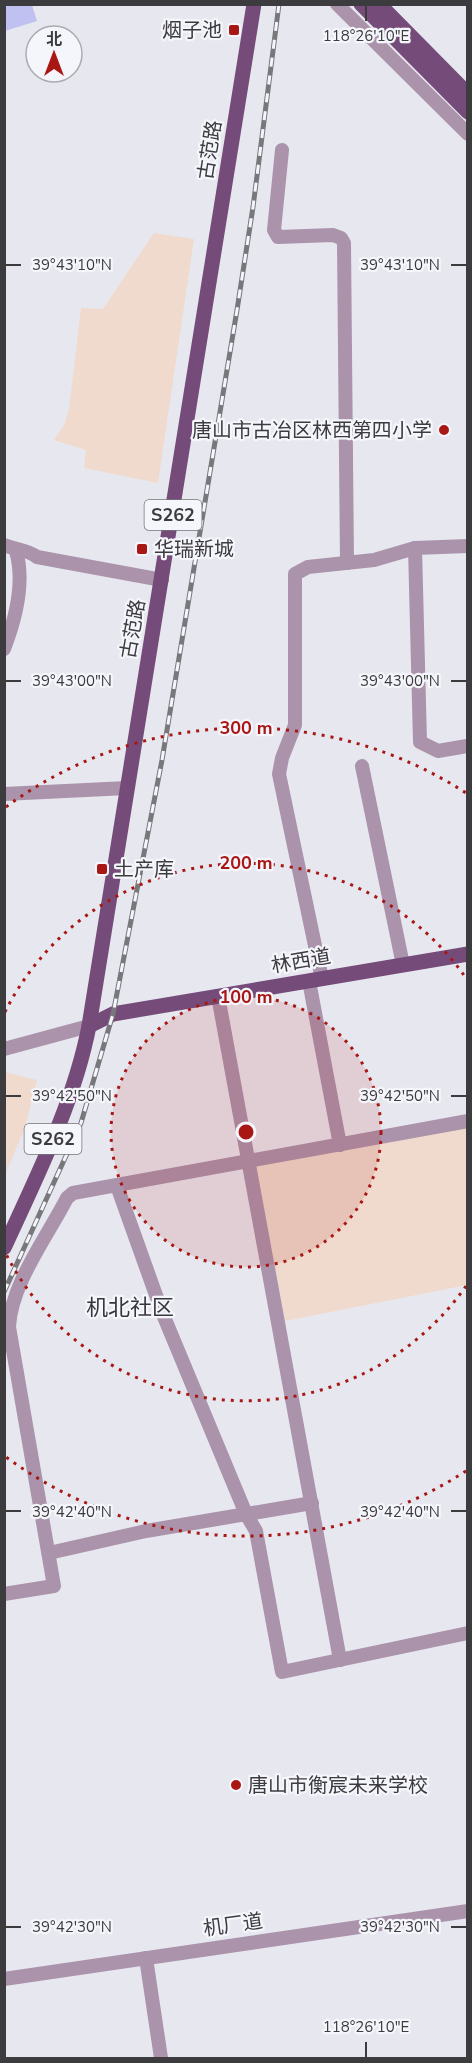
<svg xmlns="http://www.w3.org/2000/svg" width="472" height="2063" viewBox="0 0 472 2063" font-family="'Nunito Sans','Noto Sans SC',sans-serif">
<rect width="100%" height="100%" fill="#e7e8ef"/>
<g fill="#f0dacd">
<polygon points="154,233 194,239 158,483 84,468 86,450 54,440 64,425 69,409 81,308 103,309"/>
<polygon points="5,1072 37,1080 25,1128 5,1175"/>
<polygon points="467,1125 467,1285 285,1321 255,1166"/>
</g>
<polygon fill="#c0c0f1" points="5,4 32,5 37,21 5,31"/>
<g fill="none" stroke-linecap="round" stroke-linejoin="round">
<g stroke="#ab93ac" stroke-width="14">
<polyline points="337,4 468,134"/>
<polyline points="282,150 274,230 278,237 333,235 341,238 344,243 347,563"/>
<path d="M4,545c12,5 23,4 33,12l125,23"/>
<polyline points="415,548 420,742 438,751 467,746"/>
<path d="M4,649c12,-31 21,-67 12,-98"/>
<polyline points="362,766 403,965"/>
<polyline points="4,794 127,788"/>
<polyline points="322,979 279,774 282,758 295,725 295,574 308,567 374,560 415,548 468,546"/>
<polyline points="309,981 340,1145"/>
<polyline points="218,996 340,1660"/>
<polyline points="4,1049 89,1026"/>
<polyline points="117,1186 162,1312 246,1514 256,1531 282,1672 468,1633"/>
<polyline points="49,1553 146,1531 312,1503"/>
<path d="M4,1594l50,-8 -45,-259c2,-43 38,-90 58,-129l6,-5 395,-72"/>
<polyline points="146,1958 161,2058"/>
<polyline points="4,1979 468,1911"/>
</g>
<g stroke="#754c79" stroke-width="15">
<polyline points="361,4 468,112"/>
<polyline points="379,4 468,94"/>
<polyline points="89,1026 113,1014 468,954"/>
<path d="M4,1248c33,-72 70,-145 85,-222l165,-1022"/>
</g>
<g stroke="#77777c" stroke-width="5">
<polyline id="rail" points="4,1292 81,1123 113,1014 162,760 237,310 253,207 279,4"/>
</g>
<use href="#rail" stroke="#f5f5fc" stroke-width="3" stroke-dasharray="9" stroke-linecap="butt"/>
</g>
<path fill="none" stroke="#3c3c3f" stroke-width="2" d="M366,6v15M6,265h15M451,265h15M6,681h15M451,681h15M6,1096h15M451,1096h15M6,1511h15M451,1511h15M6,1927h15M451,1927h15M366,2042v15"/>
<circle cx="246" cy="1132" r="135" fill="#a91714" fill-opacity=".12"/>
<g fill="none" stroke="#a91714" stroke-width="3" stroke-dasharray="3 6">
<circle cx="246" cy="1132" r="135"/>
<path d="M466 1286A269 269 0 0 1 5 1252M5 1012A269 269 0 0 1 466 978"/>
<path d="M466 1471A404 404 0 0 1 6 1457M6 807A404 404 0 0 1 466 793"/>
</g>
<g fill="#a91714" stroke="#f5f5fc" stroke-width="2">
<rect x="228" y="24" width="12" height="12" rx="3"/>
<circle cx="444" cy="430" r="6"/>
<rect x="136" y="543" width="12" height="12" rx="3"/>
<rect x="96" y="863" width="12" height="12" rx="3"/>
<circle cx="236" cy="1785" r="6"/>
</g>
<g text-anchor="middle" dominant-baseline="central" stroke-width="4.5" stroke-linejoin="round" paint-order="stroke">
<g fill="#f5f5fc" stroke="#747478" stroke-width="1.5">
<rect x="144.5" y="500" width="57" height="30" rx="4.5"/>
<rect x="24.5" y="1124" width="57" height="30" rx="4.5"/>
</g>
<g font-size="18" font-weight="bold" fill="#3c3c3f">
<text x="173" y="515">S262</text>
<text x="53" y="1139">S262</text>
</g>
<g font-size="20" fill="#3c3c3f" stroke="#f5f5fc" text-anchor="start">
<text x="222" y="30" text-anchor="end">烟子池</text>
<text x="432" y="430" text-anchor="end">唐山市古冶区林西第四小学</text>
<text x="154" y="549">华瑞新城</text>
<text x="114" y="869">土产库</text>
<text x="248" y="1785">唐山市衡宸未来学校</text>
</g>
<g font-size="20" fill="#3c3c3f" stroke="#f5f5fc">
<text transform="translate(210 150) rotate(-81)">古范路</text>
<text transform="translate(133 629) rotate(-80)">古范路</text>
<text transform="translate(301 961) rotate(-10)">林西道</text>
<text transform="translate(233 1925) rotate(-8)">机厂道</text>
</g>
<g font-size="22" fill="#36363c" stroke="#f5f5fc">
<text x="130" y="1308">机北社区</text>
</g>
</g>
<g font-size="15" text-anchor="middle" fill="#3c3c3f" stroke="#f5f5fc" stroke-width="4.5" stroke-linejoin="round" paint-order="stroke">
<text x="366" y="41">118°26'10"E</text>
<text x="72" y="270">39°43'10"N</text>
<text x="400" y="270">39°43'10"N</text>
<text x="72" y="686">39°43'00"N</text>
<text x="400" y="686">39°43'00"N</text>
<text x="72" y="1101">39°42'50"N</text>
<text x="400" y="1101">39°42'50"N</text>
<text x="72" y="1517">39°42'40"N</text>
<text x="400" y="1517">39°42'40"N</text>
<text x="72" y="1932">39°42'30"N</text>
<text x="400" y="1932">39°42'30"N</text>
<text x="366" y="2032">118°26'10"E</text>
</g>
<circle cx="246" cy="1132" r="9" fill="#a91714" stroke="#f5f5fc" stroke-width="3"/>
<g font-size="18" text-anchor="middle" font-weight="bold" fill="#a91714" stroke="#f5f5fc" stroke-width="4.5" stroke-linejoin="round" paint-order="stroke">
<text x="246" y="734">300 m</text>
<text x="246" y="869">200 m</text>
<text x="246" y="1003">100 m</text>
</g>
<rect width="472" height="2063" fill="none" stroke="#3c3c3f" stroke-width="12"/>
<g transform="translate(54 54)"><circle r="28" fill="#f5f5fc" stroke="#ababb0" stroke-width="1.5"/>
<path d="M0-4.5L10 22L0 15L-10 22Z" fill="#a91714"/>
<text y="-9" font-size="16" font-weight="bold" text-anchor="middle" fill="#3c3c3f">北</text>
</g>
</svg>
